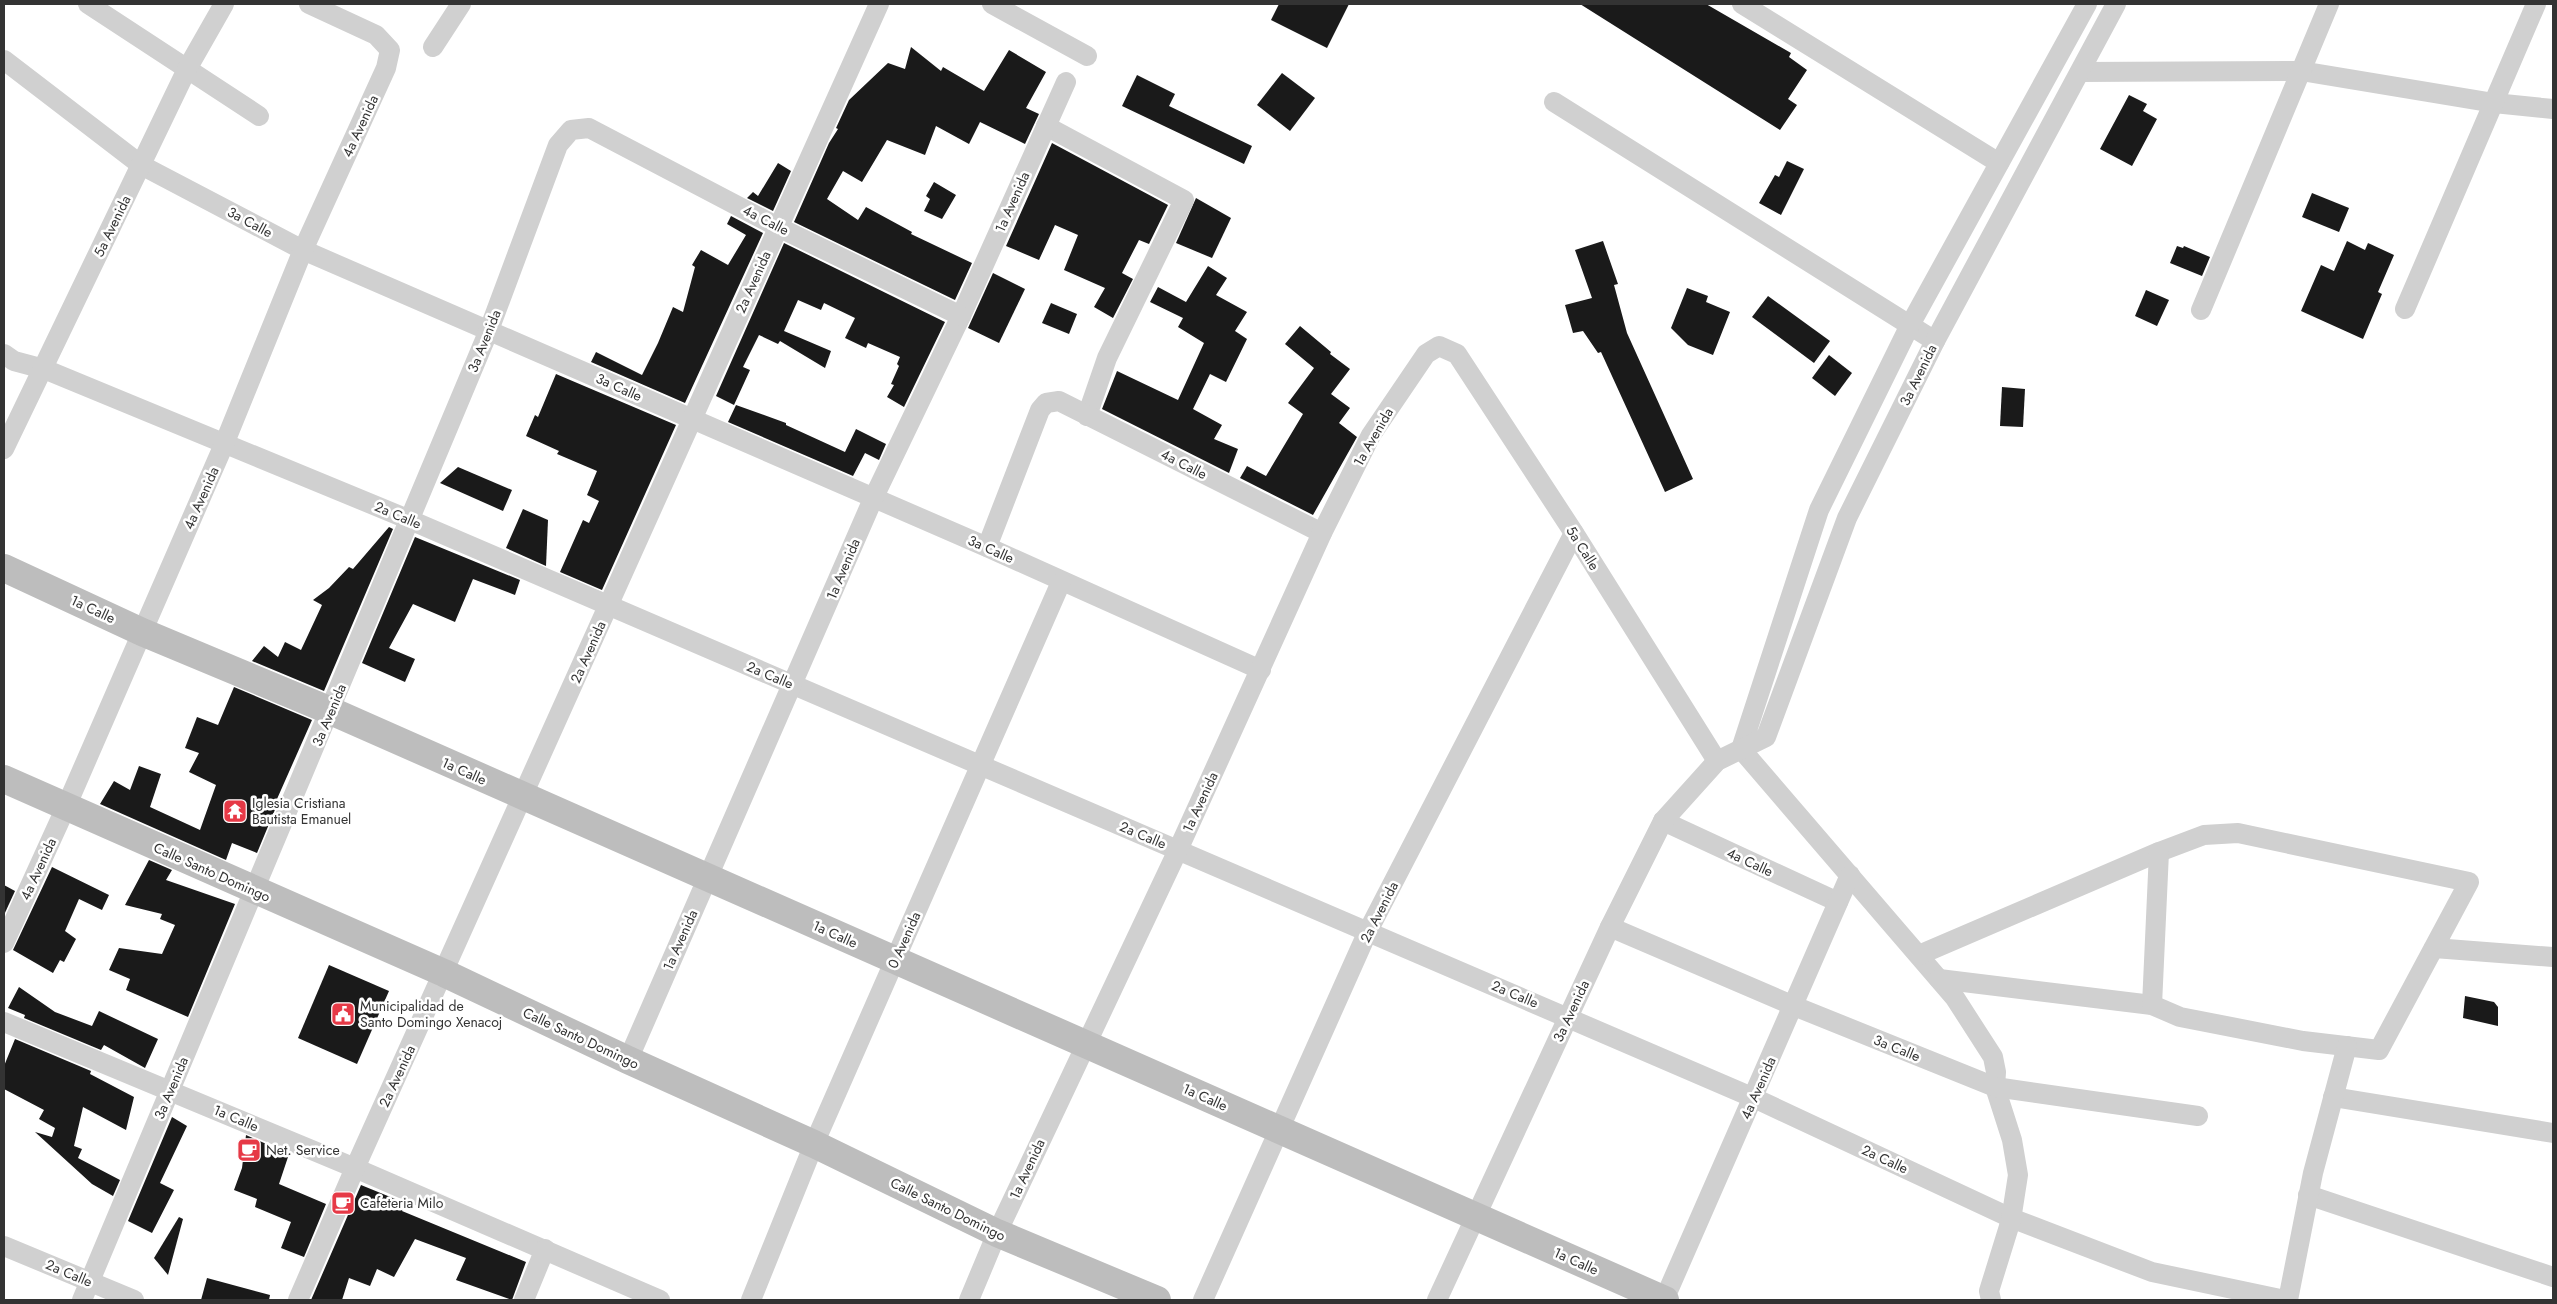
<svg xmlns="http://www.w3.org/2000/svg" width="2557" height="1304" viewBox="0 0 2557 1304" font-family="Jost,sans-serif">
<rect width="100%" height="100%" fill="#fff"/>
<g fill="#1a1a1a">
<polygon points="1279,4 1349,4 1327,48 1271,20"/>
<polygon points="1580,4 1706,4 1791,53 1789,57 1807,70 1788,99 1797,105 1780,130"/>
<polygon points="911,47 941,71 943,67 984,91 1009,50 1046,72 1026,108 1039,114 1025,144 980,122 969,144 936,126 925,155 887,140 862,182 843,171 827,199 858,220 866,207 912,232 911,234 972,263 955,300 794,222 829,143 838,129 836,128 849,100 888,63 905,69"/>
<polygon points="1282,73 1315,98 1290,131 1257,105"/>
<polygon points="1137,75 1175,94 1169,106 1252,146 1244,164 1122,106"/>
<polygon points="2129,95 2147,104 2143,111 2157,119 2132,166 2100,149"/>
<polygon points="1052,143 1168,205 1149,244 1139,240 1122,273 1133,279 1113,318 1094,307 1105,288 1064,270 1078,235 1055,225 1039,260 1006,246"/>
<polygon points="1787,161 1804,169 1781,215 1759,203 1775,175 1779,177"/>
<polygon points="778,163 791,171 773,211 747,198 753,192 758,196"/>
<polygon points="934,182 956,195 942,219 924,211 930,199 926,196"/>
<polygon points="2312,193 2349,208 2339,232 2302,217"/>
<polygon points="1196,198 1231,218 1212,258 1176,243"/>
<polygon points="731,216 763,233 685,403 591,362 596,352 642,375 658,343 673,307 683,312 695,267 692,265 701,250 728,265 746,235 727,224"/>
<polygon points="1603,241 1618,284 1614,285 1627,333 1693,479 1665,492 1601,352 1598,353 1583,331 1573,333 1565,305 1592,298 1575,250"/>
<polygon points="2347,241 2365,250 2368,243 2394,255 2378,292 2382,294 2363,339 2301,311 2321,265 2334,271"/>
<polygon points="784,243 945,322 904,407 887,397 894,385 891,384 899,366 897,364 900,357 868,343 866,348 845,338 855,318 824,303 821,310 798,300 784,331 831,351 825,368 780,341 778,344 759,335 743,367 750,370 734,405 716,396"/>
<polygon points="2177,246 2183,248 2184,246 2210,257 2202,276 2170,263"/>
<polygon points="1208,266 1227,278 1216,295 1247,312 1235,331 1247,339 1226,382 1210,374 1193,409 1222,425 1214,439 1238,449 1229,473 1102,409 1117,371 1178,400 1204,343 1178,327 1183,318 1150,302 1158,287 1186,302"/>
<polygon points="993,273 1025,289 999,343 968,328"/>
<polygon points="1687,288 1708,296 1706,302 1730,312 1713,355 1688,345 1671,328"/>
<polygon points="2146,290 2169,300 2157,326 2135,316"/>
<polygon points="1768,296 1830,341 1814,363 1752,317"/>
<polygon points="1051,303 1077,314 1069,334 1042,323"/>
<polygon points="1300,326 1331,352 1330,354 1350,369 1331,394 1350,408 1339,423 1357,437 1313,515 1240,478 1247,466 1266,476 1303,414 1288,403 1314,368 1285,344"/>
<polygon points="1829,355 1852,373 1835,396 1812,378"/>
<polygon points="556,374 676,425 602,590 560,572 583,520 589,523 599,501 587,495 597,471 557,454 559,451 526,436 535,415 538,417"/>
<polygon points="2002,387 2025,389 2023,427 2000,426"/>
<polygon points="736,405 786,423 786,425 845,452 856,429 886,444 879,460 865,453 853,476 728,422"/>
<polygon points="458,467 512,490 503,511 440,483"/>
<polygon points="523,509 548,520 546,566 506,548"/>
<polygon points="389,527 393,529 324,691 252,661 264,646 278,657 285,642 301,650 322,605 313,600 329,588 349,567 353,569"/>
<polygon points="415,537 520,580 515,595 473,579 455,622 413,604 389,648 415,659 405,682 362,663"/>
<polygon points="234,687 312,720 277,799 279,800 257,853 232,843 226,860 100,804 114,781 130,790 139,766 161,774 150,807 200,830 216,785 189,772 199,753 185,748 197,717 218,725"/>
<polygon points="149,860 172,870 166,880 235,904 188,1017 126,990 130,979 109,970 119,948 162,954 175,925 160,919 162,914 125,905"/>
<polygon points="52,867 109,895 102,910 79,899 65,931 76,939 64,962 60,960 53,973 13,950"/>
<polygon points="4,885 15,891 4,915"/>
<polygon points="329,965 389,991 357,1064 298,1038"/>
<polygon points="19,987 55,1012 92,1026 99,1011 158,1039 145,1068 104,1045 101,1050 24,1018 25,1015 8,1008"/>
<polygon points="2465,996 2494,1002 2498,1007 2498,1026 2463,1018"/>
<polygon points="15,1039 91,1071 90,1074 134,1097 126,1130 83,1107 74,1146 82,1149 78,1158 120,1180 113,1196 92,1184 35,1132 52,1137 55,1128 39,1119 44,1110 4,1089 4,1066"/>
<polygon points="172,1117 187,1126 160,1183 174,1190 152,1233 128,1221"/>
<polygon points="246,1135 289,1154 279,1184 326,1204 304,1257 281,1248 291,1222 255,1207 257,1199 234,1190 242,1168"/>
<polygon points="361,1185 405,1203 402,1211 526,1262 512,1300 456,1280 466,1258 415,1239 394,1277 377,1269 370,1286 349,1278 342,1300 311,1300"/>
<polygon points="179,1217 183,1219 168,1275 154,1258"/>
<polygon points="207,1278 270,1295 269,1300 201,1300"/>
</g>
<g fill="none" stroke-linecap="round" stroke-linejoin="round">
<g stroke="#d0d0d0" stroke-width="20">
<polyline points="88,4 259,116"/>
<polyline points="992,4 1087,56"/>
<polyline points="1742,4 1999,163"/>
<polyline points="433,47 461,4"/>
<polyline points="4,60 141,165 303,250 987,547 1261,670"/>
<polyline points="2080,72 2301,71 2494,103 2553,109"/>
<polyline points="1554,102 1935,341"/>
<polyline points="1046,126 1184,200 1107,358 1087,416"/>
<polyline points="2405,309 2536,4"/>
<polyline points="2201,310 2329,4"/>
<polyline points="4,354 14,361 44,369 410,520 1754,1098 2011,1218 2152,1272 2285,1300"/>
<polyline points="4,449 187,69 224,4"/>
<polyline points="987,547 1040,410 1046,403 1059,401 1322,533"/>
<polyline points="1741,749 1819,510 1910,325 2087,4"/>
<polyline points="1741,749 1955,998 1993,1057 1996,1072 1995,1087 2012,1140 2018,1175 2011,1220 1989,1291 1991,1300"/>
<polyline points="1663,821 1838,902"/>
<polyline points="1610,927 1794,1006 1995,1087 2198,1116"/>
<polyline points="4,943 66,807 225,442 303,250 386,68 390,50 376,35 309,4"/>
<polyline points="2434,948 2553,957"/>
<polyline points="1919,955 2159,852 2204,835 2238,833 2469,882 2379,1050 2303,1041 2180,1017 2152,1005 1939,979"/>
<polyline points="2152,1005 2159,852"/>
<polyline points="4,1022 355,1168 660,1300"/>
<polyline points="628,1060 873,499 961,316 1066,82"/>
<polyline points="2333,1097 2553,1133"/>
<polyline points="2308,1195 2553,1277"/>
<polyline points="4,1246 134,1300"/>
<polyline points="82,1300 489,330 558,145 571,130 589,128 778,227 961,316"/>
<polyline points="298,1300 355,1168 879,4"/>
<polyline points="524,1300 545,1249"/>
<polyline points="751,1300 814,1144 1061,582"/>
<polyline points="969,1300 997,1233 1178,850 1322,533 1371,435 1426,354 1439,346 1457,354 1574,533 1717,761"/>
<polyline points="1203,1300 1368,931 1574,533"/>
<polyline points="1437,1300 1610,927 1663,821 1717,761 1766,737 1847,518 1935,341 2116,4"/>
<polyline points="1664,1300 1850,875"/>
<polyline points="2288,1300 2313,1173 2347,1046"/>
</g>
<g stroke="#bdbdbd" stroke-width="28">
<polyline points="4,568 142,632 331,711 1665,1300"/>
<polyline points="4,779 444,973 628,1060 814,1144 997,1233 1157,1300"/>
</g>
</g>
<defs>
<g id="temple-square" transform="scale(1.25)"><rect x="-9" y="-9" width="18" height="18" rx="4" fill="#e63946" stroke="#fff"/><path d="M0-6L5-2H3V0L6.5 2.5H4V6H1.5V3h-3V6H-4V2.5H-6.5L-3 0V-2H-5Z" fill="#fff"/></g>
<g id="civic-square" transform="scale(1.25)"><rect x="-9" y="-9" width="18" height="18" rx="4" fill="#e63946" stroke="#fff"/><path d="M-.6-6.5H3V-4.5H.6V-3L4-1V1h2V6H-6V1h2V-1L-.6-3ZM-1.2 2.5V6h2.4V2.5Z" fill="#fff"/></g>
<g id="cafe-square" transform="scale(1.25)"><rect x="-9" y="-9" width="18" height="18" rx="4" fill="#e63946" stroke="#fff"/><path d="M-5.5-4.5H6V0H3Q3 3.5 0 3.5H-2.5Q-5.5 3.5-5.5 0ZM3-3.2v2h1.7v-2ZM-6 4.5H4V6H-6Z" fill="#fff"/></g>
</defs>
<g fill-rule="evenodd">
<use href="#temple-square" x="235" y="811"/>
<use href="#civic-square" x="343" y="1014"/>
<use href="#cafe-square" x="249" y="1150"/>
<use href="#cafe-square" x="343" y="1203"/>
</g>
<g text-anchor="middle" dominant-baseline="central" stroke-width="5" stroke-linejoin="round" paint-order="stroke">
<g font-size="14" fill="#333" stroke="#fff">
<text transform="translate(360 126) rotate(-65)">4a Avenida</text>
<text transform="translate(1012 202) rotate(-66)">1a Avenida</text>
<text transform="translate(766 220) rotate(27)">4a Calle</text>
<text transform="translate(250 222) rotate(28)">3a Calle</text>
<text transform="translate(112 226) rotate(-64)">5a Avenida</text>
<text transform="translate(753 282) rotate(-66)">2a Avenida</text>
<text transform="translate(484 341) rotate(-68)">3a Avenida</text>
<text transform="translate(1918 375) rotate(-64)">3a Avenida</text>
<text transform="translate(619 387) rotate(24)">3a Calle</text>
<text transform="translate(1373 437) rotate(-60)">1a Avenida</text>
<text transform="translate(1184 464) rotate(27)">4a Calle</text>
<text transform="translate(201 498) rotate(-66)">4a Avenida</text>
<text transform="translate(398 515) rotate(23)">2a Calle</text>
<text transform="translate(1583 548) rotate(58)">5a Calle</text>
<text transform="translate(991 549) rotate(24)">3a Calle</text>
<text transform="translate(843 569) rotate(-67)">1a Avenida</text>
<text transform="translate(93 609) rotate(25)">1a Calle</text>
<text transform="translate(588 652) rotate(-66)">2a Avenida</text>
<text transform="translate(770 675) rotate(23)">2a Calle</text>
<text transform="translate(329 715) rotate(-67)">3a Avenida</text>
<text transform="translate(464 771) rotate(24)">1a Calle</text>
<text transform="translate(1200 802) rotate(-65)">1a Avenida</text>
<text transform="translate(1143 835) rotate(23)">2a Calle</text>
<text transform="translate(1750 862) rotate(25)">4a Calle</text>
<text transform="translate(38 869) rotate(-65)">4a Avenida</text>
<text transform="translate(212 872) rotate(24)">Calle Santo Domingo</text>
<text transform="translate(1379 912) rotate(-63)">2a Avenida</text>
<text transform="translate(835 934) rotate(24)">1a Calle</text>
<text transform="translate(680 940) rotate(-66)">1a Avenida</text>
<text transform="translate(904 940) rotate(-66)">0 Avenida</text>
<text transform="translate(1515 994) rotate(23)">2a Calle</text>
<text transform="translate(1571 1011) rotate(-65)">3a Avenida</text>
<text transform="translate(581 1038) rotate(25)">Calle Santo Domingo</text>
<text transform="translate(1897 1048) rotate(22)">3a Calle</text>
<text transform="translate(397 1076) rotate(-65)">2a Avenida</text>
<text transform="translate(171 1088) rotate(-67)">3a Avenida</text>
<text transform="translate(1758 1088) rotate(-66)">4a Avenida</text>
<text transform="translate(1205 1097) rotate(24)">1a Calle</text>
<text transform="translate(236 1118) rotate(23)">1a Calle</text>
<text transform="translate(1885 1159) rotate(25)">2a Calle</text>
<text transform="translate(1027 1169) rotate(-65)">1a Avenida</text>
<text transform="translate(948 1209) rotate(26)">Calle Santo Domingo</text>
<text transform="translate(1576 1261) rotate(24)">1a Calle</text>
<text transform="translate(69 1273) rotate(23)">2a Calle</text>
</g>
<g font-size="14" fill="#333" stroke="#fff" text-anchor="start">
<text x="252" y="803">Iglesia Cristiana<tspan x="252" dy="16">Bautista Emanuel</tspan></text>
<text x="360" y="1006">Municipalidad de<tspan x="360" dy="16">Santo Domingo Xenacoj</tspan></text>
<text x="266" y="1150">Net. Service</text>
<text x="360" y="1203">Cafeteria Milo</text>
</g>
</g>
<rect width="2557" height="1304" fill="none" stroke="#333333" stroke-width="10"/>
</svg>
